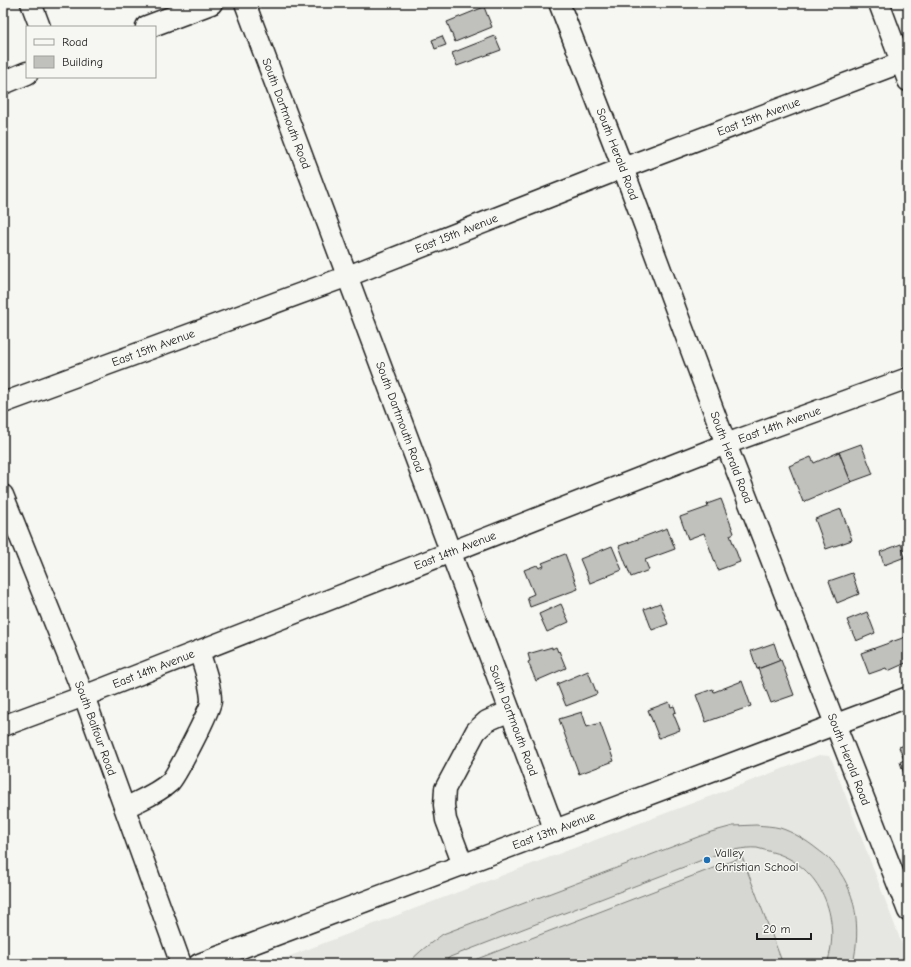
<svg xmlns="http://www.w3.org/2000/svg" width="911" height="967" viewBox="0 0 911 967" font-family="'Comic Neue',sans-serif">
<rect width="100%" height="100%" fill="#f6f6f2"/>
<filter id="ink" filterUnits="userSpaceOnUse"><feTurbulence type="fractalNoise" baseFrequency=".025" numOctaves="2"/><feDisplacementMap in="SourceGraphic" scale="8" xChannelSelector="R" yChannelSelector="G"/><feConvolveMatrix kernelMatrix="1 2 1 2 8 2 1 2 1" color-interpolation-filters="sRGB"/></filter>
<g filter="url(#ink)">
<polygon fill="#e6e6e2" points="819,755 829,756 832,760 908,960 908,964 269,964"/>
<g fill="#d6d6d2" stroke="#797977">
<path d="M756,825c8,1 17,1 24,3 13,4 27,13 37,21 5,4 10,7 14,12 26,27 30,68 22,103h-26c15,-46 -6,-99 -55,-112 -5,-1 -10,-3 -15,-4 -14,-1 -28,3 -42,7l-265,102 -9,7h-33c10,-12 23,-21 35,-30l268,-102 22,-6z"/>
<polygon points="742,857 783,964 464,964"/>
</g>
<g fill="#c0c0bd" stroke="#1c1c1c">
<polygon points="484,7 492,27 455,42 447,22"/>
<polygon points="442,36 446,45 435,49 432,40"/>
<polygon points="495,36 501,50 457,66 452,53"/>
<polygon points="861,444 873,474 851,482 839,452"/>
<polygon points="839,452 851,482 803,502 789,466 811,457 814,463"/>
<polygon points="721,499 734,533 730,535 740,562 718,570 704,533 688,539 680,517 708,507 707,504"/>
<polygon points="841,509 852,540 826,549 815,519"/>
<polygon points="667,528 675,549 645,560 649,570 631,577 619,546"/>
<polygon points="901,544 905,557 884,565 880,552"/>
<polygon points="612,546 622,570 590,583 580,559"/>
<polygon points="565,554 578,589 530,607 527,597 534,594 524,570 537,565 539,568 544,566 542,563"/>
<polygon points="852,573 859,594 837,603 829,581"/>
<polygon points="908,586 908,599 904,587"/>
<polygon points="660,603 668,624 652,630 644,609"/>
<polygon points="561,604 569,622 547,632 539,614"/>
<polygon points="867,612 875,633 856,641 847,620"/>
<polygon points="908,636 908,662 888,671 886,668 869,674 861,653"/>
<polygon points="774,643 780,661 757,669 751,651"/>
<polygon points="552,647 552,649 556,647 558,652 559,651 566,668 536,681 528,662 530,661 528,654"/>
<polygon points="781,660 794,695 771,703 758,669"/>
<polygon points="588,671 597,694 566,706 557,684"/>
<polygon points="742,681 751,706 706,722 696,695 713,689 714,692"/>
<polygon points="669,702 671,707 674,706 676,712 673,713 680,730 659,738 648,710"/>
<polygon points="582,712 587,727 600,723 614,761 579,774 559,719"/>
<polygon points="908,744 908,786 900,762 904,760 899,747"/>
</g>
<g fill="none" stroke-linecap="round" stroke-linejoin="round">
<g stroke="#1c1c1c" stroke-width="23">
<g id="minor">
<polyline points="31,3 40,27"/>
<path id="s1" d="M245,3l310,828"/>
<path id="s2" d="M559,3l64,165 103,276 182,467"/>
<polyline points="879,3 908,81"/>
<path id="s3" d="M3,403l345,-127 275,-108 285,-108"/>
<path id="s4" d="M3,495l81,201 97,268"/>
<path id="s5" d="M3,726l81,-30 642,-252 182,-66"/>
<path d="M125,808c15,-8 32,-14 45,-26 6,-6 41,-73 41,-81 0,-16 -7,-34 -12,-50"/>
<polyline points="463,865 446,820 444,805 445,789 476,731 487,721 510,711"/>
<path id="s6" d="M199,964l709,-267"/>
</g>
</g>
<g stroke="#1c1c1c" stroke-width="25">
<g id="major">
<polyline points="147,27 211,3"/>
<polyline points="3,83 27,73"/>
</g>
</g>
<use href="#minor" stroke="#f6f6f2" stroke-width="20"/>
<use href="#major" stroke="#f6f6f2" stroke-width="22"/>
</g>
</g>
<circle fill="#1f6fb2" stroke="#f6f6f2" stroke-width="1.5" cx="707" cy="860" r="4"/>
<g text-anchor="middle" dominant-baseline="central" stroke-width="3" stroke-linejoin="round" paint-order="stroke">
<g font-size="12" fill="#1c1c1c" stroke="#f6f6f2">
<text stroke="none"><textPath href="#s1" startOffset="118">South Dartmouth Road</textPath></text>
<text stroke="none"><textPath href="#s3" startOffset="808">East 15th Avenue</textPath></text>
<text stroke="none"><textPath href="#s2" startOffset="162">South Herald Road</textPath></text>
<text stroke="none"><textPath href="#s3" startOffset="484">East 15th Avenue</textPath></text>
<text stroke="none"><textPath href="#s3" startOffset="160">East 15th Avenue</textPath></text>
<text stroke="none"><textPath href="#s1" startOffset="442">South Dartmouth Road</textPath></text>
<text stroke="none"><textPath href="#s5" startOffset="833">East 14th Avenue</textPath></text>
<text stroke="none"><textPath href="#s2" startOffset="486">South Herald Road</textPath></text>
<text stroke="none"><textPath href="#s5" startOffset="485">East 14th Avenue</textPath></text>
<text stroke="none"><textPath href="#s5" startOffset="161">East 14th Avenue</textPath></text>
<text stroke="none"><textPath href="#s1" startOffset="766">South Dartmouth Road</textPath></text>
<text stroke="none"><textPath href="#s4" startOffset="251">South Balfour Road</textPath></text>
<text stroke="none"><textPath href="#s2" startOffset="810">South Herald Road</textPath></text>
<text stroke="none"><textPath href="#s6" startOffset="379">East 13th Avenue</textPath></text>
</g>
<g font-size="12" fill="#1c1c1c" stroke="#f6f6f2" text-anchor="start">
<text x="715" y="853">Valley<tspan x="715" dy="14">Christian School</tspan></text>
</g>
</g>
<rect width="911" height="967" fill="none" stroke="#f6f6f2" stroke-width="16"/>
<rect x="8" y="8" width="895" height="951" fill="none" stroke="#1c1c1c" stroke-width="1.5" filter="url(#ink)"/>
<rect x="26" y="26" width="130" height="52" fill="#f6f6f2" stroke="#9f9f9c"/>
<rect x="34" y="39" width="20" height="6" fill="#f6f6f2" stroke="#9f9f9c"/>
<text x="62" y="46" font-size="12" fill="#1c1c1c">Road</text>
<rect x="34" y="56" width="20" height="12" fill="#c0c0bd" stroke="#9f9f9c"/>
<text x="62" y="66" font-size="12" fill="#1c1c1c">Building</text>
<path d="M757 933v6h54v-6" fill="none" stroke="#1c1c1c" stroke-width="2"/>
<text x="763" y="933" font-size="12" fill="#1c1c1c" stroke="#f6f6f2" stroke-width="3" paint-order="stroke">20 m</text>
</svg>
